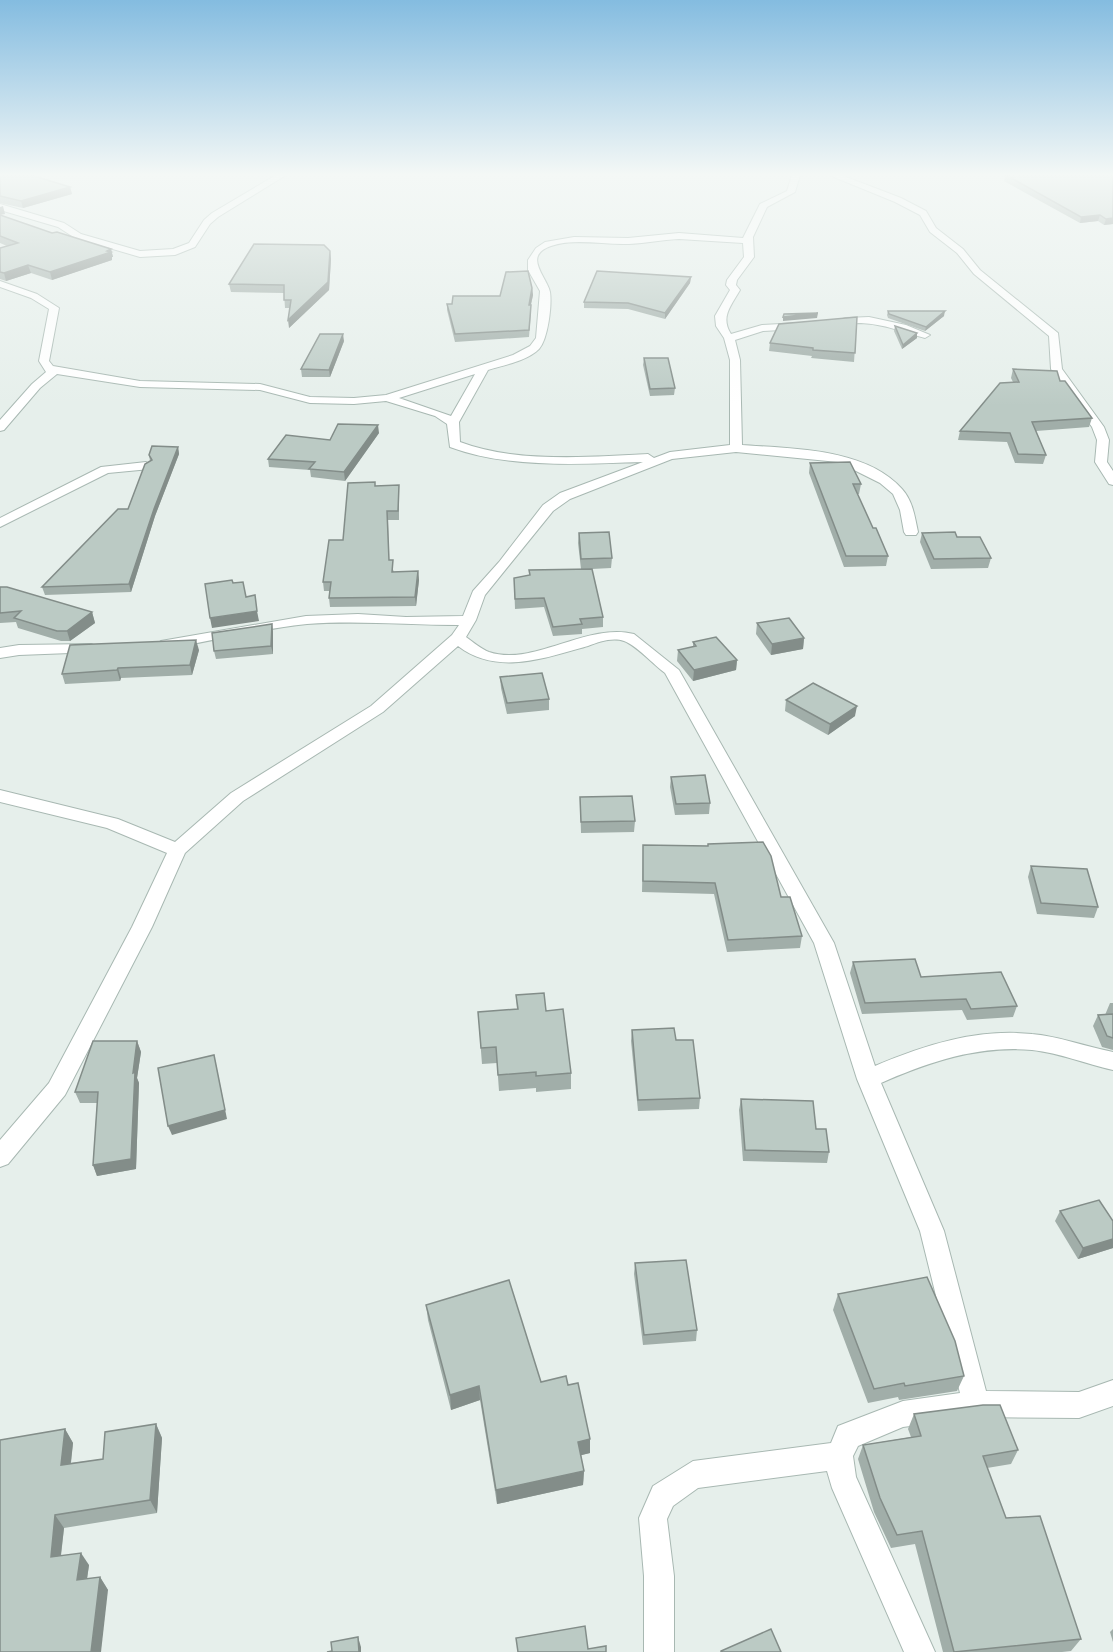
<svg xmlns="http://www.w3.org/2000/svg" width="1113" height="1652" viewBox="0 0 1113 1652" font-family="'Public Sans',sans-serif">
<rect width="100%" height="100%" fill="#e6efeb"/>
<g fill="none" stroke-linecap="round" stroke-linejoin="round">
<g stroke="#a8b8b2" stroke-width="2">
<g id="street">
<polygon points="276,175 286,175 218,217 210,224 195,247 175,255 140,257 75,238 58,227 0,210 0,204 64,223 81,234 140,251 173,249 189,243 204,220 212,213"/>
<path d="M792,175h8l-5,17 -28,15 -14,30 1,20 -17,23 -1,5 4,5c-9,16 -20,27 -9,44l31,-9 38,-2 5,3 -5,3 -37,2 -28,9 5,20 2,85c51,4 124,3 160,44 11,12 13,29 16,43l-2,3h-10l-2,-3 -4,-22 -7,-16 -13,-11 -42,-21 -102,-10 -64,7 -102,40 -17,12 -68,84 -9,25 -10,17c7,5 15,12 23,15 44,15 98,-30 145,-18l45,36 155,273 41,123c49,-21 103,-38 157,-32 27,2 54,13 81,18v18c-27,-6 -53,-17 -81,-20 -53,-5 -103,12 -151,33l63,148 42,160 93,1 34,-12v26l-34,12 -103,-1 -73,10 -45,19 -5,10 3,21 79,175h-31l-72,-164 -5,-17 -129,17 -25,18 -6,13 7,57v76h-30v-76l-5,-58 14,-32 40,-25 138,-18 7,-17 65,-25 57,-8 -40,-162 -63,-152 -43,-136 -149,-270c-11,-8 -29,-28 -41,-32 -12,-4 -25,1 -36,5 -43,12 -91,30 -130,0l-75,66 -140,89 -58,52 -33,74 -87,168 -57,69 -8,3v-27l49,-57 83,-156 35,-74 -60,-25 -107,-26v-12l118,29 57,23 56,-49 140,-87 81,-71 7,-10c-51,0 -102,-5 -152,-1 -47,5 -95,17 -141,25l-8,-5 3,-3 145,-25 52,-2 48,3 57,-1 10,-25 26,-29 44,-57 17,-12 83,-31c-63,2 -134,7 -193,-15l-3,-23 -12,-8 -49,-15 -32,3 -44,-1 -50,-13 -120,-3 -83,-13 -17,14 -36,42 -4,1v-11l32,-36 14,-12 -7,-11 10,-52 -18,-11 -31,-11v-6l37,13 22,14 -10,53 4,5 87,15 120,3 50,13 44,1 32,-3 127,-40 17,-9 6,-8 4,-47 -12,-21v-10l8,-12 9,-6 29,-5 54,1 51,-5 64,5 17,-34 27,-13zM679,239l64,4 1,14 -17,23 -1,5 4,5 -15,26 1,10 8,12 6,22v85l-60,7 -16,6 -6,-4c-58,3 -133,9 -188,-12l-1,-20 29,-52c16,-5 39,-9 51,-21 9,-10 13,-44 11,-57 -3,-15 -28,-36 1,-46 24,-8 53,-1 78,-2 17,-1 33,-4 50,-5zM475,374l-24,42 -52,-18z"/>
<polygon points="829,175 841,175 901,198 926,211 936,228 963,249 980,270 1058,333 1062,369 1104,427 1109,440 1107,462 1113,471 1113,485 1109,484 1095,462 1097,440 1092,427 1051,369 1049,336 974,274 957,253 930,232 920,215 895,202"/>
<path d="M869,317l37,8 24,10 -5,3c-22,-6 -41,-14 -64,-15 -10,0 -25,6 -32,0l17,-5z"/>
<polygon points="146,462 152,466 150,469 108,473 0,527 0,518 101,467"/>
<polygon points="91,644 96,646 99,649 96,652 19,655 0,658 0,648 19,645"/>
</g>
</g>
<use href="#street" fill="#fff" fill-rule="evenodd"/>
</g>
<g fill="#a1aea9">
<polygon points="0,175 70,187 72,194 23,208 0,203"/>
<polygon points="1005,175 1113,175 1113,224 1104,225 1098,221 1080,223 1004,181"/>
<polygon points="0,215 52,233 111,249 113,257 112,257 112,260 52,280 31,273 6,281 0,279 0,248 7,246 0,243"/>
<polygon points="330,251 331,259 329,290 289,328 290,308 285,308 284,293 231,292 229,284"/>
<polygon points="691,277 690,283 665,319 628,309 584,308 584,302"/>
<polygon points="532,288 533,295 531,305 531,312 529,337 455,342 447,310 447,304 452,304 500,296"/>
<polygon points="888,311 944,316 925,331 888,318 887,315"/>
<polygon points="857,317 854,362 811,358 812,356 769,351 770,343"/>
<polygon points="895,326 917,333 917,338 902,349 894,331"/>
<polygon points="344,341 330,377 302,377 301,369"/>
<polygon points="644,358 675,388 674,395 650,396 643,365"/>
<polygon points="1013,369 1060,381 1092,418 1089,427 1036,431 1046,455 1043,464 1015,463 1007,442 958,440 960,431 1013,382 1011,378"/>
<polygon points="379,433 345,481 311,477 310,470 269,467 268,459 330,440"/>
<polygon points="178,447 179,454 155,516 131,592 45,595 42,587 128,509 150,461 149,455"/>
<polygon points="810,463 861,484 859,494 857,494 873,528 888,556 886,566 844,567 809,473"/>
<polygon points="376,486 399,494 399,520 388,520 389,560 394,572 418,571 419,580 416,606 330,607 329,598 330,591 324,591 323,582 343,540"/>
<polygon points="579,533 612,558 611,568 592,569 603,617 603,627 582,629 582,634 553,636 544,607 515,609 514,578 581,569 578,543"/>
<polygon points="922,533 957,537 991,558 988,568 931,569 920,542"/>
<polygon points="0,587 92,612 95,623 70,641 61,641 18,628 16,622 0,623"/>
<polygon points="757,623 804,638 803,649 771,655 756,634"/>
<polygon points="272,624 273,632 273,654 216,659 214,651"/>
<polygon points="693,642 737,660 736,670 693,681 677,661 678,650 693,647"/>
<polygon points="199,650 192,675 121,678 120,681 65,684 62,674"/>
<polygon points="500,677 549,699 549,710 507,714 501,688"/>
<polygon points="786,700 855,716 828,735 785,711"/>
<polygon points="671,777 710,803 709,814 675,815 670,787"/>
<polygon points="580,797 635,821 634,832 581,833"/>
<polygon points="708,844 781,897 802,936 800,948 727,952 714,894 642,892 643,845 708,846"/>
<polygon points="1031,866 1098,907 1094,918 1037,914 1028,877"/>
<polygon points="853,962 921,977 1017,1006 1013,1017 967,1020 962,1010 862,1014 850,973"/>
<polygon points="516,995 546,1011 571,1073 571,1089 536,1092 536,1088 499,1091 497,1063 482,1064 478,1012 517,1010"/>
<polygon points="1110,1003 1113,1003 1113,1050 1102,1047 1093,1026 1098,1015 1105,1015"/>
<polygon points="632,1030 676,1040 700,1098 699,1109 638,1111 631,1041"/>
<polygon points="137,1041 141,1052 137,1078 139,1083 136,1169 97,1176 93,1165 97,1103 80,1103 75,1092"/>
<polygon points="741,1099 816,1129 829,1152 827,1163 743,1161 739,1110"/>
<polygon points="1060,1211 1113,1221 1113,1248 1078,1259 1055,1221"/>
<polygon points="635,1263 697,1330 696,1341 643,1345 634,1274"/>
<polygon points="838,1294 964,1376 957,1391 899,1400 898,1397 868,1403 833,1310"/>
<polygon points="426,1305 541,1382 568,1385 590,1439 590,1453 581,1455 584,1471 583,1485 497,1504 480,1400 451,1410 428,1320"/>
<polygon points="914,1414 1018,1450 1011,1464 987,1468 1006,1518 1081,1639 1071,1651 1062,1652 943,1652 915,1544 891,1548 874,1512 858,1459 863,1445 911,1437 908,1429"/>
<polygon points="156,1424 162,1438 157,1513 64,1528 61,1556 89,1565 87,1579 100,1577 108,1590 0,1652 65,1429 73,1443 71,1463 103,1459"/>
<polygon points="1113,1629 1113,1642 1110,1632"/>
</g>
<g fill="#838d89">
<polygon points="70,187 72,194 23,208 21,201"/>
<polygon points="3,206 5,214 0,215 0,207"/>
<polygon points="1100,215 1098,221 1080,223 1081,217"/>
<polygon points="1113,218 1113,224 1104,225 1106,219"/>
<polygon points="111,249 113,257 112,257 112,260 52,280 50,272"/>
<polygon points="330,251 331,259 329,290 289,328 288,320"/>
<polygon points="28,265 31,273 6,281 4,273"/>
<polygon points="691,277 690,283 665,319 665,313"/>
<polygon points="532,288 533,295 529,312 529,305"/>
<polygon points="945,311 944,316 925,331 926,327"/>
<polygon points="818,313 817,318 783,321 783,317"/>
<polygon points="917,333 917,338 902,349 903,345"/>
<polygon points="343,334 344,341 330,377 329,370"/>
<polygon points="378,425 379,433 345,481 344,472"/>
<polygon points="178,447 179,454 155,516 131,592 129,584 154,509"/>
<polygon points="418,571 419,580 416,606 415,597"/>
<polygon points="257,611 259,621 212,628 210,618"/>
<polygon points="92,612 95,623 70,641 67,631"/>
<polygon points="272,624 273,632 273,654 271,646"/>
<polygon points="804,638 803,649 771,655 772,644"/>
<polygon points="196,640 199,650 192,675 190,665"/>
<polygon points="737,660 736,670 693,681 694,670"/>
<polygon points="118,668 121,678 120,681 117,670"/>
<polygon points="857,706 855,716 828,735 830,724"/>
<polygon points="137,1041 141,1052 137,1078 139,1083 136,1169 97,1176 93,1165 133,1073"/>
<polygon points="214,1055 227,1119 172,1135 168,1126"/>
<polygon points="1113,1239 1113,1248 1078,1259 1083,1248"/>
<polygon points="479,1386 480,1400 451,1410 450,1395"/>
<polygon points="156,1424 162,1438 157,1513 150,1500"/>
<polygon points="65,1429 73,1443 69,1478 61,1465"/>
<polygon points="590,1439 590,1453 578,1456 578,1442"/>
<polygon points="584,1471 583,1485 497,1504 496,1490"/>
<polygon points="55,1515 64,1528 59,1570 51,1557"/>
<polygon points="81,1553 89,1565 85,1592 77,1580"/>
<polygon points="100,1577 108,1590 101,1652 91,1652"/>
<polygon points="358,1637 361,1647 361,1652 359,1652"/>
</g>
<g fill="#bbcac4" stroke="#838d89" stroke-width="1.5">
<polygon points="0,175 31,175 70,187 21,201 0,196"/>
<polygon points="1006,175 1113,175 1113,218 1106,219 1100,215 1081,217"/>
<polygon points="0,215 52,233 57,232 111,249 107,251 111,252 50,272 28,265 4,273 0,272 0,248 18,243 0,236"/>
<polygon points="254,244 324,245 330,251 328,282 288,320 291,300 284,300 284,285 229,284"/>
<polygon points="528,271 532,288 529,305 531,305 529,330 455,334 447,304 452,304 453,296 500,296 506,272"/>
<polygon points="597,271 691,277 665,313 628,303 584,302"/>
<polygon points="888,311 945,311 926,327 889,314"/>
<polygon points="818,313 783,317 784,314"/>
<polygon points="857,317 855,353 813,350 813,348 770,343 779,324"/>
<polygon points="895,326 917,333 903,345"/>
<polygon points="320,334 343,334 329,370 301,369"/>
<polygon points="644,358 668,358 675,388 650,389"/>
<polygon points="1013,369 1057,371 1060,381 1065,381 1092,418 1032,422 1046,455 1018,454 1010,433 960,431 1000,383 1019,382"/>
<polygon points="338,424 378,425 344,472 309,469 315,462 268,459 286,435 330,440"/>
<polygon points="152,446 178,447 154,509 129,584 42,587 118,509 128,509 145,464 152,460 149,455"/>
<polygon points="850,462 861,484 853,484 873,528 876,528 888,556 846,556 810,463"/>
<polygon points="375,482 375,486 399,485 398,511 387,511 389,560 393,560 392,572 418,571 415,597 329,598 331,582 323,582 329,540 343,540 348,483"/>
<polygon points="609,532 612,558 581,559 579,533"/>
<polygon points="955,532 957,537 980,537 991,558 934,559 922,533"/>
<polygon points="592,569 603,617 580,619 582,624 553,627 544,598 515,599 514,578 530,575 529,570"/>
<polygon points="232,580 233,583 243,582 246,597 255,595 257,611 210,618 205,584"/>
<polygon points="0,587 7,587 92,612 67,631 57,631 14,618 21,611 0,613"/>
<polygon points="789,618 804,638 772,644 757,623"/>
<polygon points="272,624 271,646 214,651 212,633"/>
<polygon points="716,637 737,660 694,670 678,650 696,646 693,642"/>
<polygon points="196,640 190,665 118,668 117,670 62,674 70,645"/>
<polygon points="542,673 549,699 507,703 500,677"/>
<polygon points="813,683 857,706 830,724 786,700"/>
<polygon points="705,775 710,803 676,804 671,777"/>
<polygon points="632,796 635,821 581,822 580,797"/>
<polygon points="763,842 771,856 781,897 790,897 802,936 728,940 715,883 643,881 643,845 708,846 708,844"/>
<polygon points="1031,866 1087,869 1098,907 1041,903"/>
<polygon points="915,959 921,977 1001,972 1017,1006 971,1009 966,999 865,1003 853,962"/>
<polygon points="544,993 546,1011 563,1009 571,1073 536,1076 536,1072 498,1075 496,1047 481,1048 478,1012 518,1009 516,995"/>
<polygon points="1113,1014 1113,1038 1107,1036 1098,1015"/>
<polygon points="674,1028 676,1040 693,1040 700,1098 638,1100 632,1030"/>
<polygon points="93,1041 137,1041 133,1073 135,1072 131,1159 93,1165 98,1092 75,1092"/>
<polygon points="214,1055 225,1110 168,1126 158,1068"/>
<polygon points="741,1099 813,1101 816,1129 826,1129 829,1152 745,1150"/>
<polygon points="1099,1200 1113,1221 1113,1239 1083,1248 1060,1211"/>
<polygon points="686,1260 697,1330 644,1335 635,1263"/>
<polygon points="927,1277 955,1341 964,1376 905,1386 904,1383 874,1389 838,1294"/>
<polygon points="509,1280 541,1382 566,1376 568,1385 578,1383 590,1439 578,1442 584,1471 496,1490 479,1386 450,1395 426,1305"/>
<polygon points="983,1405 1000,1405 1018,1450 983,1456 1006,1518 1040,1516 1081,1639 954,1652 922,1531 897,1535 880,1498 863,1445 921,1436 914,1414"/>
<polygon points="156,1424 150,1500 55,1515 51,1557 81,1553 77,1580 100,1577 91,1652 0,1652 0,1440 65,1429 61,1465 103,1459 105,1432"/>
<polygon points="585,1626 588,1649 606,1646 606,1652 518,1652 516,1638"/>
<polygon points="771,1629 781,1652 721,1652 721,1651"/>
<polygon points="358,1637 359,1652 327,1652 332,1651 331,1642"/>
</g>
<linearGradient id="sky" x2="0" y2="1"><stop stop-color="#84bce0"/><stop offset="0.43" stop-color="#f4f8f6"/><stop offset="1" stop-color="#f4f8f6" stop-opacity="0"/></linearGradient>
<rect width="1113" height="406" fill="url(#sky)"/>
</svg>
